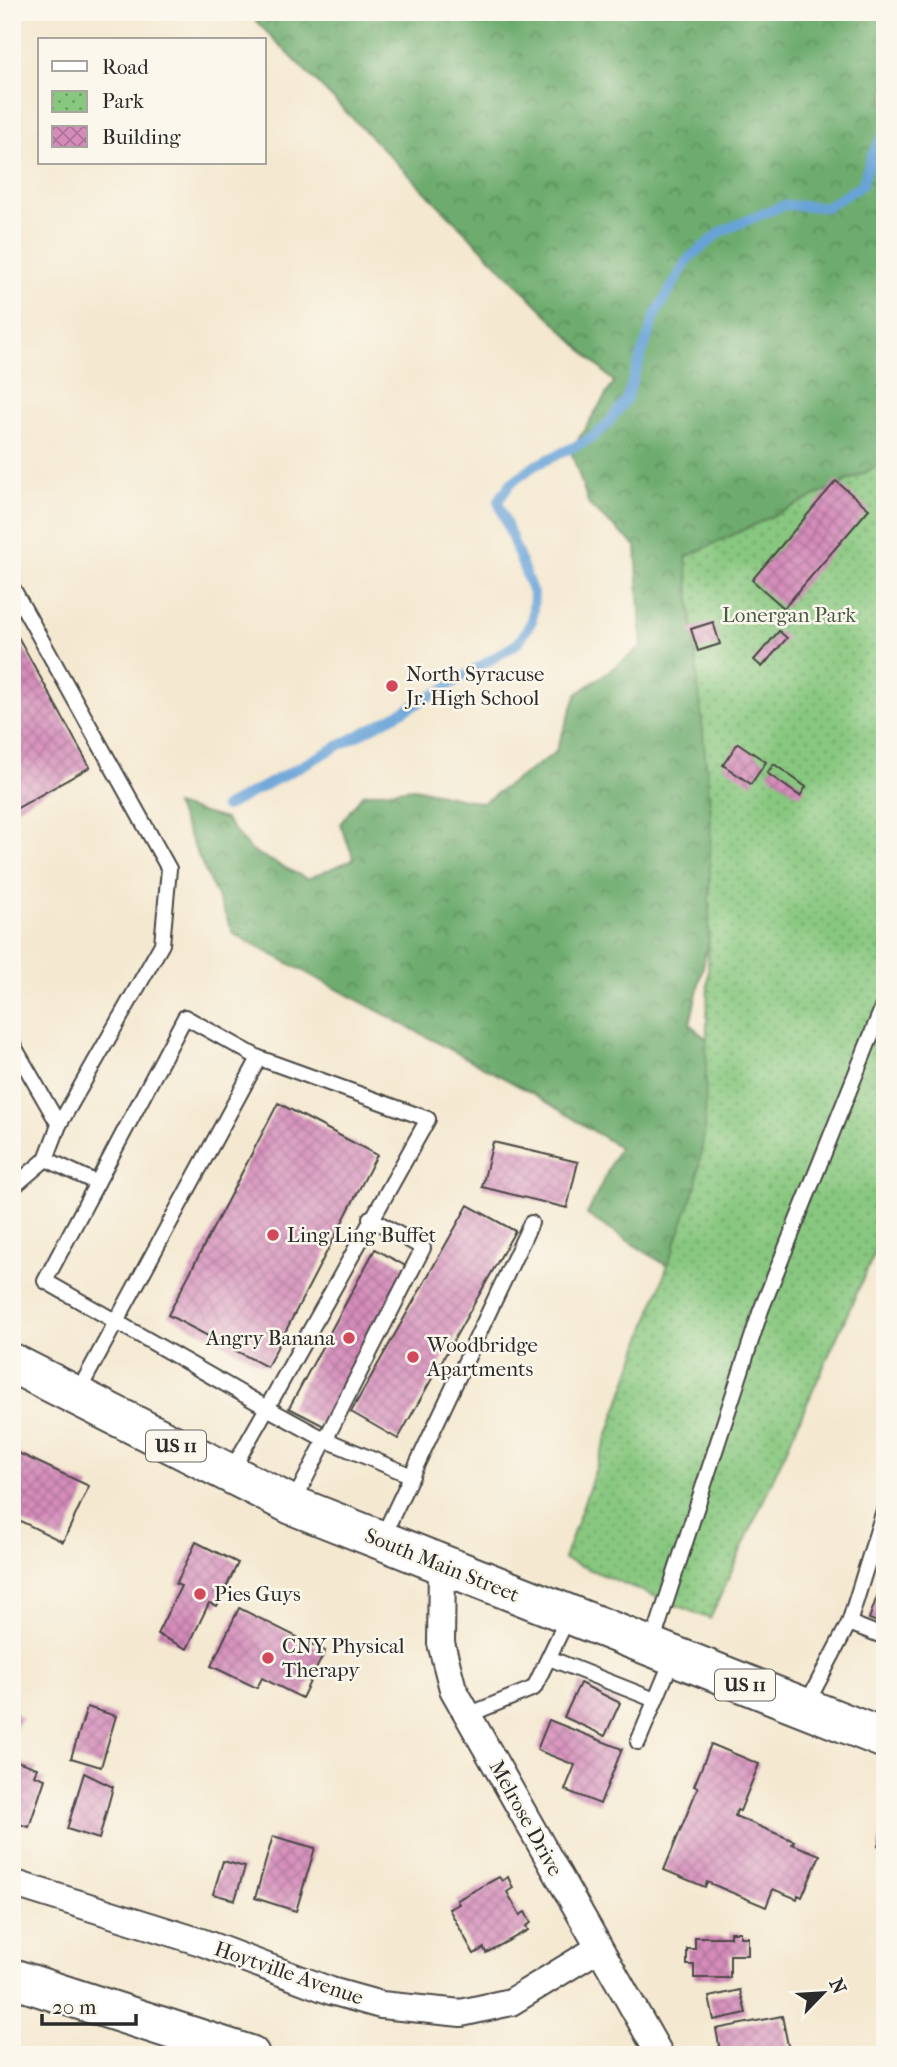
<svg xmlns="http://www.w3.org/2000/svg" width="897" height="2067" viewBox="0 0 897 2067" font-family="'IM FELL French Canon',serif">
<defs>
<pattern id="forest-crowns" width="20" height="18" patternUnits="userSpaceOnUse" patternTransform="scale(1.75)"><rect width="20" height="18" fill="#6dac6e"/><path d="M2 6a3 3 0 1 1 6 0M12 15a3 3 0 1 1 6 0" fill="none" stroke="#5a8c5b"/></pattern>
<pattern id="park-dots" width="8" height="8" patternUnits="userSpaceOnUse" patternTransform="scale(1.75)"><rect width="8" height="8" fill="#87c77f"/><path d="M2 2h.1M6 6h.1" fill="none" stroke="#6fa268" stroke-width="1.8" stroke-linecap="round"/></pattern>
<pattern id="building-cross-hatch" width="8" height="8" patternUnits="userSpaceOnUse" patternTransform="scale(1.75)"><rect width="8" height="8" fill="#d58cbb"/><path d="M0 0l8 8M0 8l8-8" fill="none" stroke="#ad7398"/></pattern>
</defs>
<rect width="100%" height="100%" fill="#fbf7ec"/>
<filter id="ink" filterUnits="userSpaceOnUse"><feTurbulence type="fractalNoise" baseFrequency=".0143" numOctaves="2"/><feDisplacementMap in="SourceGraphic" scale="14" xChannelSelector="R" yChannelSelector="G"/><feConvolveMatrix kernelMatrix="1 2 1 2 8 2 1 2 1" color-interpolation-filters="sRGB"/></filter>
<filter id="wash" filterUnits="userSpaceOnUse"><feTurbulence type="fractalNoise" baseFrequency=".00686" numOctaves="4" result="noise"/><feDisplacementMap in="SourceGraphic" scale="28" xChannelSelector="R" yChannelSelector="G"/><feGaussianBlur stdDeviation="1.57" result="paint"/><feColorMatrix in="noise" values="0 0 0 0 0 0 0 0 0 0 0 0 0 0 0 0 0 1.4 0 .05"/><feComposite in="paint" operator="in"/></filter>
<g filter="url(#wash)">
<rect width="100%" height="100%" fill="#f4e8d0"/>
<polygon fill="url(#forest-crowns)" stroke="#4c6c4c" stroke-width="2" points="247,12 885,12 885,463 686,557 722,882 690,1024 780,1106 732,1307 587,1215 619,1147 530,1092 234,934 175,805 225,819 250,850 307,879 354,859 340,824 363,794 414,788 482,803 555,753 577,694 642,647 636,546 589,505 571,451 614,382"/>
<polygon fill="url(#park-dots)" stroke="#597955" stroke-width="2" points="885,463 885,1230 710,1619 564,1559 696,1185 705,1128 711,814 686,557"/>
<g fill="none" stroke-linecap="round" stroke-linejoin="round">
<polyline stroke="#67a3d8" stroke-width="10" points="225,807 437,693 518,643 532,621 534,596 498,501 511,483 534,466 588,440 606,426 626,400 656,313 689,258 722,231 784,205 826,207 862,185 871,157 885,132"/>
</g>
<g id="blocks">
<g fill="url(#building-cross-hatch)">
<polygon points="836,481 869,509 784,608 752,580"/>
<polygon points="713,622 720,644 698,651 691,629"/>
<polygon points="12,626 90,767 12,811"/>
<polygon points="779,631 787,638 762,667 754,660"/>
<polygon points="738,743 766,762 751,784 723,765"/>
<polygon points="774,764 806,787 800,796 767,773"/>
<polygon points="278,1103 377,1155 267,1367 168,1315"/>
<polygon points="493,1142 578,1162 567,1208 482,1187"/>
<polygon points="468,1205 515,1231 398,1439 351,1412"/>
<polygon points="375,1249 409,1268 324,1426 289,1408"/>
<polygon points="12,1450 89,1486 63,1542 12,1517"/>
<polygon points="196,1542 238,1563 217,1606 209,1603 187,1649 157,1634 181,1586 176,1584"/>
<polygon points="884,1577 885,1577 885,1625 869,1619"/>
<polygon points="239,1608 325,1651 302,1698 262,1678 257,1688 211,1666"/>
<polygon points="580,1683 620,1703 605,1736 564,1717"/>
<polygon points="87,1707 116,1716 101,1767 71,1758"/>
<polygon points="12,1711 22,1718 12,1733"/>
<polygon points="549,1720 622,1749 600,1804 565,1790 575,1765 537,1750"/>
<polygon points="711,1744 759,1764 740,1811 737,1810 735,1816 794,1841 792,1844 820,1855 802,1897 798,1895 797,1899 773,1889 766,1907 707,1882 705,1887 664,1870 698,1787 694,1786"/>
<polygon points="14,1760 37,1768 34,1775 45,1779 29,1827 12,1822"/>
<polygon points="84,1773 113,1787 99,1839 67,1829"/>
<polygon points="884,1826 885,1826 885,1848 878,1846"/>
<polygon points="273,1836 315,1848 296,1911 255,1898"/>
<polygon points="223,1861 245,1867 235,1900 213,1894"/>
<polygon points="499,1877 502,1881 508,1877 513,1888 507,1892 520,1915 525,1912 531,1923 526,1926 528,1930 486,1953 484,1948 474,1954 449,1909 459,1904 457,1900"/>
<polygon points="730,1932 740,1932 740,1937 748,1937 748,1955 730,1955 730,1978 694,1978 694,1965 687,1965 687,1949 695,1949 695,1937 730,1937"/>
<polygon points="740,1990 746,2013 714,2020 709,1997"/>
<polygon points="782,2016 790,2055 721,2055 716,2029"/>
</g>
</g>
</g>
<g filter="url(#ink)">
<use href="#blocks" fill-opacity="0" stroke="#494744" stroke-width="2"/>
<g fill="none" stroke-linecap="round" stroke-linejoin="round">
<g stroke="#494744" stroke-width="18">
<g id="lane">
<polyline points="12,587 169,869 162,944 59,1125"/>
<polyline points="12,1043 59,1125 46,1159 12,1188"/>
<polyline points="259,1058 428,1119 267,1408 324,1439 412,1476"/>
<polyline points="46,1159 97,1183"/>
<polyline points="77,1394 259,1058 185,1017 45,1281 267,1408 230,1473"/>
<polyline points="292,1505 423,1248 370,1218"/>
<polyline points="382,1538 531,1223"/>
<polyline points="849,1623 885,1637"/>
<polyline points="652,1644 761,1310 885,1001"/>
<polyline points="549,1658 655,1700"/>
<polyline points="805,1707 849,1623 885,1507"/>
<polyline points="468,1715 534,1688 568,1617"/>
<polyline points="638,1742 673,1658"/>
</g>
</g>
<g stroke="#494744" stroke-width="30">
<g id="street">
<polyline points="442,1566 441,1643 453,1689 660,2055"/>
<polyline points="12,1883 201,1942 331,1991 381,2005 461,2013 511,2002 599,1948"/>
</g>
</g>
<g stroke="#494744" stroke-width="42">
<polyline id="secondary" points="12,1978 250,2055"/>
</g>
<g stroke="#494744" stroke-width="42">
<polyline id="primary" points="12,1363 292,1505 885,1739"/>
</g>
<use href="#lane" stroke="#fff" stroke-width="14"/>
<use href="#street" stroke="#fff" stroke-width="26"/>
<use href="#secondary" stroke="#fff" stroke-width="38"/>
<use href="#primary" stroke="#fff" stroke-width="38"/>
</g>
</g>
<g fill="#d1495b" stroke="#fbf7ec" stroke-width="2.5">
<circle cx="392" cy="686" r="7"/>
<circle cx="273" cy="1235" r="7"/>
<circle cx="349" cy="1338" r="7"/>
<circle cx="413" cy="1357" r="7"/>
<circle cx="200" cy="1594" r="7"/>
<circle cx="268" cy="1658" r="7"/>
</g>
<g text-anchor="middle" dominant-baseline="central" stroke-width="5" stroke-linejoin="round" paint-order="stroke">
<g fill="#fbf7ec" stroke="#696865" stroke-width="2">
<rect x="146" y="1430.5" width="60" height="31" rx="5"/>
<rect x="715" y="1669.5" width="60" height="31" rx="5"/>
</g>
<g font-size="19" font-weight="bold" fill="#2b2b2b">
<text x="176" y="1446">US 11</text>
<text x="745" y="1685">US 11</text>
</g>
<g font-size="21" fill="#475a44" stroke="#fbf7ec">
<text x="789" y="615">Lonergan Park</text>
</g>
<g font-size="21" fill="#2b2b2b" stroke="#fbf7ec" text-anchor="start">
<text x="406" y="674">North Syracuse<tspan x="406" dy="24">Jr. High School</tspan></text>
<text x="287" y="1235">Ling Ling Buffet</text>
<text x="335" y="1338" text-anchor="end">Angry Banana</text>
<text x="427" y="1345">Woodbridge<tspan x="427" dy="24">Apartments</tspan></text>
<text x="214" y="1594">Pies Guys</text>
<text x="282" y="1646">CNY Physical<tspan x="282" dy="24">Therapy</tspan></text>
</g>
<g font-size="21" fill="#2b2b2b" stroke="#fbf7ec">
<text transform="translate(442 1565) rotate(22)">South Main Street</text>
<text transform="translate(526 1818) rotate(61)">Melrose Drive</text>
<text transform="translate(289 1973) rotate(19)">Hoytville Avenue</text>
</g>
</g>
<rect width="897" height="2067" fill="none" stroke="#fbf7ec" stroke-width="42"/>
<rect x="38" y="38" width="228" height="126" fill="#fbf7ec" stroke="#a8a59f" stroke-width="2"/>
<rect x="52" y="61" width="35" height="10" fill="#ffffff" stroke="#a8a59f" stroke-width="2"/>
<text x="102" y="74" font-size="21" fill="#2b2b2b">Road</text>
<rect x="52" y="91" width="35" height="21" fill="url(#park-dots)" stroke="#a8a59f" stroke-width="2"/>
<text x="102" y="108" font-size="21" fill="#2b2b2b">Park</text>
<rect x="52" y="126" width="35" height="21" fill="url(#building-cross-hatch)" stroke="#a8a59f" stroke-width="2"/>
<text x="102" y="144" font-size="21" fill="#2b2b2b">Building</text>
<g transform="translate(823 1993) rotate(65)" stroke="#fbf7ec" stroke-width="5" paint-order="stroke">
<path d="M0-5L12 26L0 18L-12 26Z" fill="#2b2b2b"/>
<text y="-10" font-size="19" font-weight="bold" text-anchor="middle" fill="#2b2b2b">N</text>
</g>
<path d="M42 2014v10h94v-10" fill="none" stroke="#2b2b2b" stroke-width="3.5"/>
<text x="52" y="2014" font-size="21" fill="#2b2b2b" stroke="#fbf7ec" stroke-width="5" paint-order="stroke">20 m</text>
</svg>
